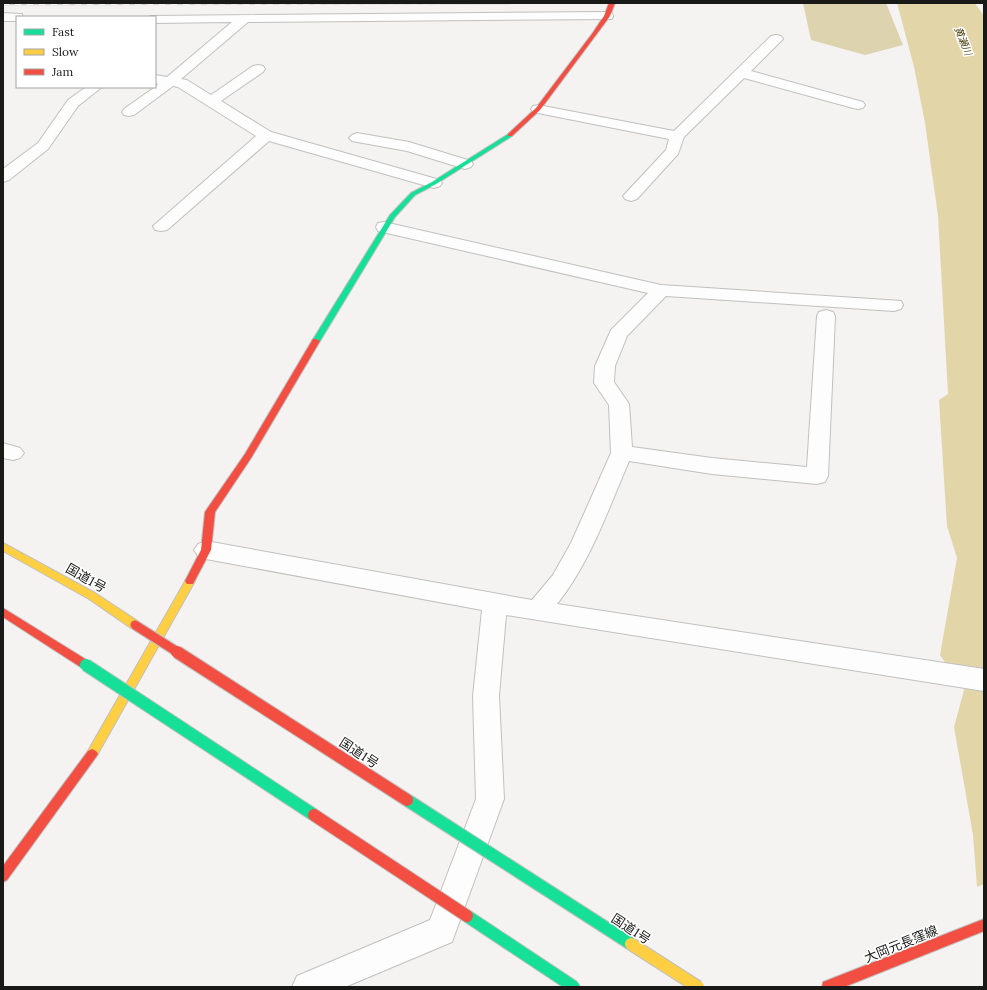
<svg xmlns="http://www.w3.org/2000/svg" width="987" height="990" viewBox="0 0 987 990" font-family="Lora,'Noto Sans JP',serif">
<rect width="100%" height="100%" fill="#f4f3f2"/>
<polygon fill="#ddd3af" points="803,3 886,3 903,45 865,55 811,40"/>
<polygon fill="#e2d6a9" points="897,3 975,3 984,16 984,977 973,835 954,727 964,690 940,655 957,558 947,526 939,400 948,394 938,216 925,123 914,67"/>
<polygon fill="#f4f3f2" points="984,884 984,973 982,974 975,888"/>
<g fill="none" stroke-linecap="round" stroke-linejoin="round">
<g stroke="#c1c0bf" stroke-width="2">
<g id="street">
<polygon points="607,12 612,13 613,16 612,19 248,22 181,79 187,80 211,95 253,66 258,65 263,66 265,69 263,72 221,101 271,132 440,180 442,183 440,186 434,188 269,141 167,230 161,231 155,230 153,226 256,136 178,87 173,86 134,115 129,116 124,115 122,112 124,109 155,87 158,84 155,83 155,75 167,77 232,22 155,23 155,17 150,16"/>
<polygon points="3,13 22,14 23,17 17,17 17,21 3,21"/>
<polygon points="776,35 781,36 783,39 751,71 863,102 865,105 863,108 858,109 853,108 744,78 684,137 678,154 637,199 631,201 625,199 623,196 666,150 669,139 538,113 533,112 531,109 533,106 538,105 674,131 771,36"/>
<polygon points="86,87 102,87 78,106 48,149 9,180 3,182 3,169 38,143 68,100"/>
<polygon points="357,133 409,142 471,161 473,164 471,167 465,169 407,151 352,141 349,138 352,135"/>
<path d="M384,222l277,63 240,16 2,4 -2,4 -7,2 -228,-15 -39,40 -12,30 -1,16 15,22 3,43 80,11 95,9 10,-151 2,-4 7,-2 7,2 2,4 -7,160 -3,6 -8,2 -105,-10 -83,-13c-21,49 -39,102 -72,143l427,65v22l-478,-76 -7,81 5,103 -52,143 -107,45h-53l5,-11 133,-56 46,-121 -3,-103 9,-86 -276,-51 -8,-3 -4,-6 4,-6 8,-3 326,59 21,-25 18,-32 40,-90 -2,-48 -15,-22 1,-17 16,-36 37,-37 -270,-62 -2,-4 2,-4z"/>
<polygon points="3,443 20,448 24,453 20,458 13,460 3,458"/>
</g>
</g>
<g stroke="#c1c0bf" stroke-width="2">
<polygon id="fast" points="510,133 512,134 512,136 436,184 415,195 395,217 320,341 316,343 313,343 312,341 390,215 411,193 432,182"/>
</g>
<g stroke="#c1c0bf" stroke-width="2">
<g id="slow">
<polygon points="3,543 95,593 139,622 140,625 139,628 135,629 131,628 89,599 3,551"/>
<polygon points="190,577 193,578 195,581 96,757 92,759 88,757 86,754 88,751 187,578"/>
</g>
</g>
<g stroke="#c1c0bf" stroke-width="2">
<g id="jam">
<polygon points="609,3 615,3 610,16 540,110 512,136 508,136 508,134 536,108 592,34 604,16"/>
<polygon points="313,339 316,339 320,341 251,458 215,512 211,550 193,584 187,584 185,581 201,550 205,512 245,454"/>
<polygon points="3,608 90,662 91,665 90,668 86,669 82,668 3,617"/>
<polygon points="92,749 96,751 98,754 96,757 7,880 3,882 3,866 88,751"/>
<polygon points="984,919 984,931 844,987 822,987 823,982"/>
</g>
</g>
<use href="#street" fill="#fdfdfd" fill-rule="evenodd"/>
<use href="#fast" fill="#16e098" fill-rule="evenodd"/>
<use href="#slow" fill="#ffcf43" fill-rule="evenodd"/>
<use href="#jam" fill="#f24e42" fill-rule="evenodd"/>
<g stroke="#d7d7d6" stroke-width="3">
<polyline id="rail" points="3,4 510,3"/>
</g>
<use href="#rail" stroke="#fff" stroke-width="2" stroke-dasharray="6" stroke-linecap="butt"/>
<g stroke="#c1c0bf" stroke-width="14" stroke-linecap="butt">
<g id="fast-bridge">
<polyline points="86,665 314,815"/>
<polyline points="407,800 631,944"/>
<polyline points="467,916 574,987"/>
</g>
</g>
<g stroke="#c1c0bf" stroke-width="14" stroke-linecap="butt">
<polyline id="slow-bridge" points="631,944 698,987"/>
</g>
<g stroke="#c1c0bf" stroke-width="11" stroke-linecap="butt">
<polyline id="jam-bridge-far1" points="135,625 179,653"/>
</g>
<g stroke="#c1c0bf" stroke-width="14" stroke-linecap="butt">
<g id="jam-bridge">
<polyline points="177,652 407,800"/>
<polyline points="314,815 467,916"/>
</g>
</g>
<use href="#fast-bridge" stroke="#16e098" stroke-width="12"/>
<use href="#slow-bridge" stroke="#ffcf43" stroke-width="12"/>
<use href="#jam-bridge-far1" stroke="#f24e42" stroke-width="9"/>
<use href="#jam-bridge" stroke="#f24e42" stroke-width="12"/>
</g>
<g text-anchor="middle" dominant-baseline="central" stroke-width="3" stroke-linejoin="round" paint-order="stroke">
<g font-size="10" font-style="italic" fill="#4e410e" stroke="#fff">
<text transform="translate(963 41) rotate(68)">黄瀬川</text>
</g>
<g font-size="13" fill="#191918" stroke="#fff">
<text transform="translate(86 578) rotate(30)">国道1号</text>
<text transform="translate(359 753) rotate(33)">国道1号</text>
<text transform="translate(631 929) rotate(33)">国道1号</text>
<text transform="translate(901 944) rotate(-22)">大岡元長窪線</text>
</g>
</g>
<rect width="987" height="990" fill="none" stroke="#191918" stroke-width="8"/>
<rect x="16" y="16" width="140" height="72" fill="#ffffff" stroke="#a3a3a3"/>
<rect x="24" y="29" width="20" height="6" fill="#16e098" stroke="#a3a3a3"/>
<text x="52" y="36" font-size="12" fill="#191918">Fast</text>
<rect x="24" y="49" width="20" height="6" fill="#ffcf43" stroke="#a3a3a3"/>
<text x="52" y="56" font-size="12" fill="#191918">Slow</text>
<rect x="24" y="69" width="20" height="6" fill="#f24e42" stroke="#a3a3a3"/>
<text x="52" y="76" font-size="12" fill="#191918">Jam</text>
</svg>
